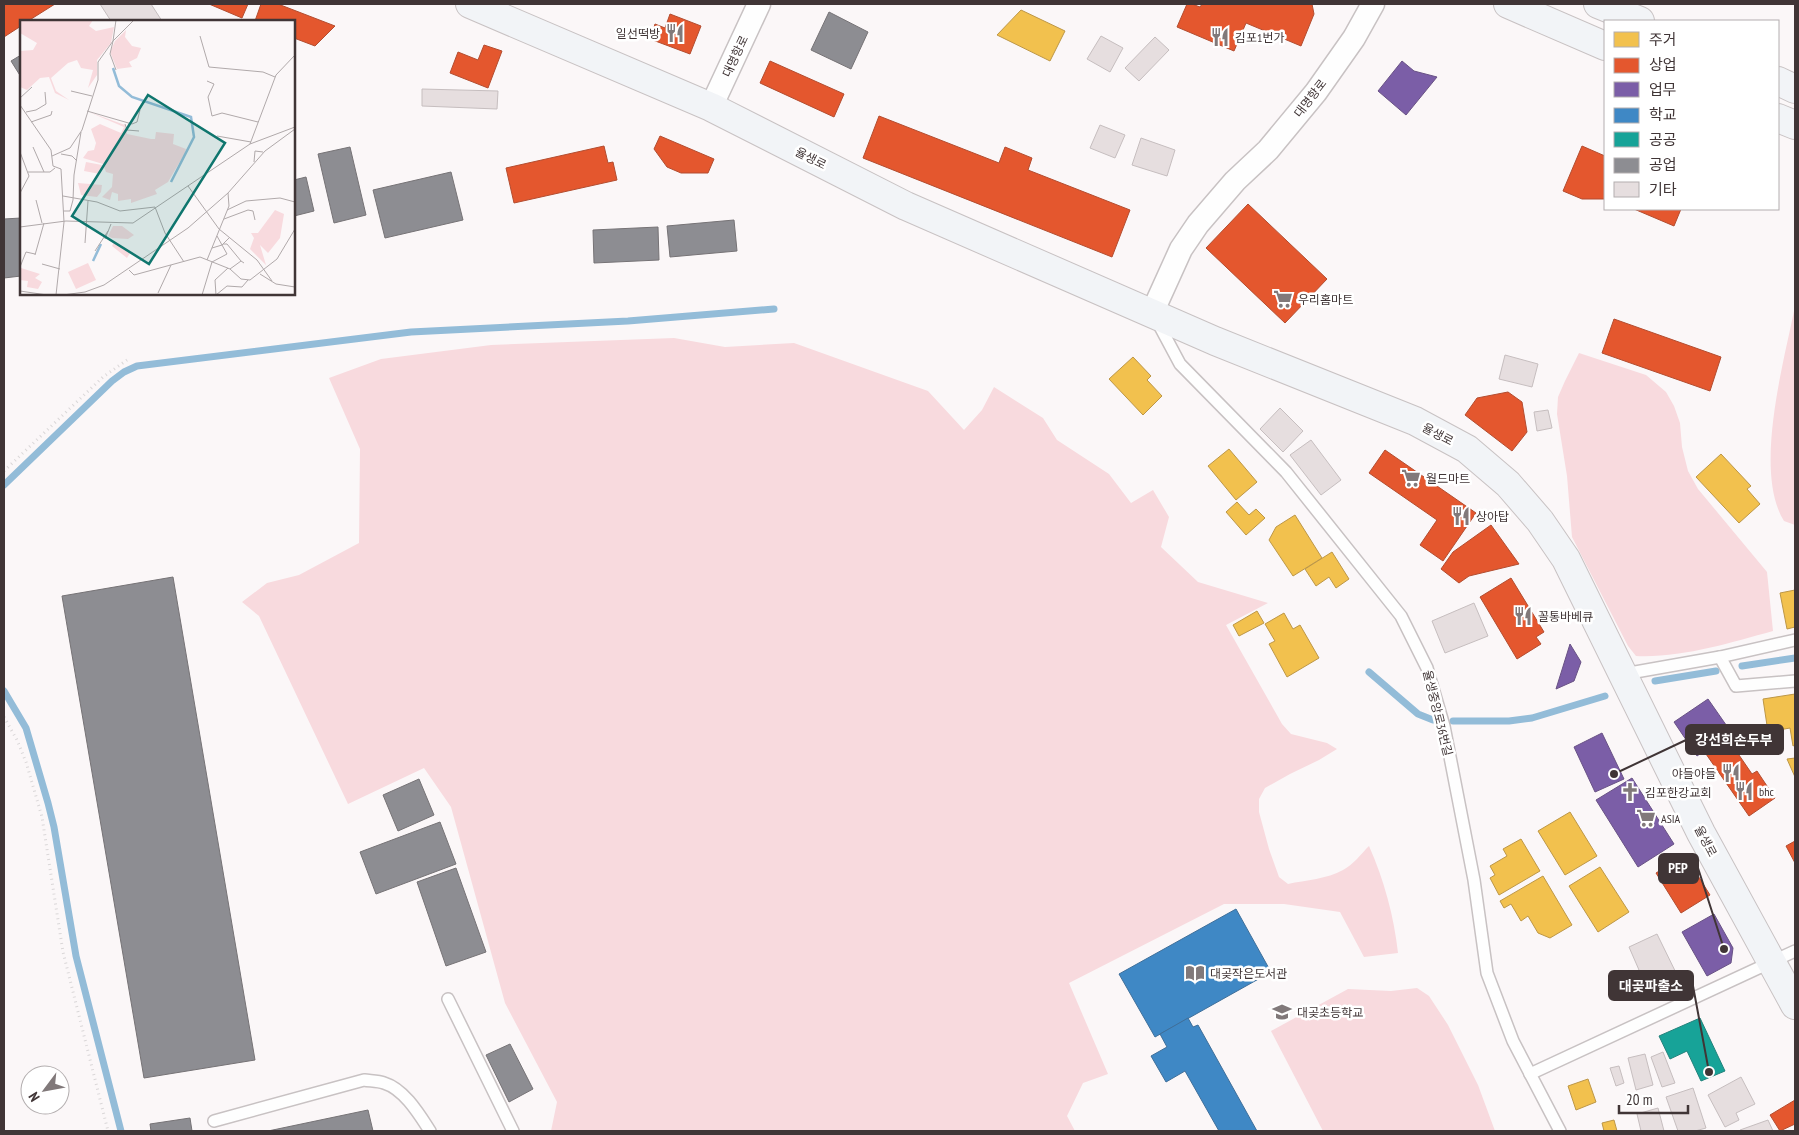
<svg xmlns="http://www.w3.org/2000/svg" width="1799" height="1135" viewBox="0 0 1799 1135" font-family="'PT Sans Narrow','Noto Sans KR',sans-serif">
<rect width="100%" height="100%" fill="#fbf7f8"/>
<g fill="#f8dade">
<path d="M1795,306v219l-11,-4c-31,-50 0,-159 11,-215z"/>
<path d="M674,338l51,9 69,-4 134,48 36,39 18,-20 12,-23 49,31 14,22 52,34 22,29 22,-13 16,27 -8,30 37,35 70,21 -42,22 56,99 9,10 36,9 10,6 -18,11 -29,14 -25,14 -6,11v13l10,37 10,28 9,7c18,-4 39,-5 55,-14 10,-5 18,-16 26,-24 15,34 25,70 29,107l-34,4 -24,-45 -56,-8h-60l-155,79 39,91 -25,9 -16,33 8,15h-524l6,-29 -52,-99 -54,-196 -27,-39 -76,36 -89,-188 -17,-14 25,-19 32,-8 60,-32 1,-94 -31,-71 52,-19 110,-14z"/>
<path d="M1579,353l67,22 20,17 8,14 6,17 2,24 6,24 10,18 69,83 6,59c-44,12 -91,27 -137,25l-8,-10 -56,-109 -5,-61 -10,-62 1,-17 7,-16z"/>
<polygon points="1417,988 1429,996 1448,1025 1478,1085 1495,1131 1323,1131 1271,1031 1348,989 1391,991"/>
</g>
<g fill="#f2c14e" stroke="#bd9747">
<polygon points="1021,10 1065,31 1050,61 997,35"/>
<polygon points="1133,357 1151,376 1147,380 1162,396 1143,415 1109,379"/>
<polygon points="1229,449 1257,482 1236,500 1208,466"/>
<polygon points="1721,454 1751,486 1747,489 1760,504 1739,523 1696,477"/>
<polygon points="1237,502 1249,515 1256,509 1265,518 1246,535 1226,512"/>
<polygon points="1295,515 1322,558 1293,576 1269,540 1276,527"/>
<polygon points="1332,552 1349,579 1336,588 1329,577 1316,586 1305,569"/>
<polygon points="1795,590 1795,627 1787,629 1780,593"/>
<polygon points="1257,611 1264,623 1239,636 1233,625"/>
<polygon points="1284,613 1293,629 1300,625 1319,658 1287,677 1269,644 1275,641 1265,624"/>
<polygon points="1795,694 1795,745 1793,746 1790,728 1768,732 1763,699"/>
<polygon points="1795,758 1795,777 1787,759"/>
<polygon points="1570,812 1597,856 1565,875 1538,831"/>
<polygon points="1521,839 1540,871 1499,895 1490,878 1495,875 1490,866 1507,856 1503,849"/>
<polygon points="1600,867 1629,912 1598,932 1569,886"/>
<polygon points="1543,876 1572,925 1550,938 1538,933 1528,916 1521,921 1511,904 1504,908 1500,901"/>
<polygon points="1588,1079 1596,1102 1576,1110 1568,1086"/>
<polygon points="1614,1120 1617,1131 1602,1131 1604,1131 1602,1123"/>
</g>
<g fill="#e4572e" stroke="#b34d30">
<polygon points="4,4 55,4 28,21 21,21 21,26 4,37"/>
<polygon points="209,4 248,4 242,18"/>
<polygon points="261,4 278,4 335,26 315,46 294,38 294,21 255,21"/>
<polygon points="1187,4 1192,4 1200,7 1202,4 1312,4 1314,14 1301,46 1246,23 1234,51 1177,27"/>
<polygon points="670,14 701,26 690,54 650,39 655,24 665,28"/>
<polygon points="484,45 502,51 488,88 450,73 458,52 478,60"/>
<polygon points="770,61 844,94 834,117 760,83"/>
<polygon points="879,116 999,163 1005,147 1032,158 1028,170 1130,210 1112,257 863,158"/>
<polygon points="660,136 714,159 708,173 681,173 667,167 654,149"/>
<polygon points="604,146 608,163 613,162 617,180 514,203 506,168"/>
<polygon points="1582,146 1605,156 1605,199 1582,199 1563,191"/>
<polygon points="1248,204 1327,279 1285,323 1206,248"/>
<polygon points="1634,209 1681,209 1674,226"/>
<polygon points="1614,319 1721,357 1710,391 1602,353"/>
<polygon points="1508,392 1522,402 1527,432 1512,451 1465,415 1477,398"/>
<polygon points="1385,450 1476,513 1443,561 1420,545 1437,520 1369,473"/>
<polygon points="1491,525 1519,564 1469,576 1459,583 1441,569 1453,552"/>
<polygon points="1511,578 1544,632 1536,637 1541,644 1517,659 1480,597"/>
<polygon points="1728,739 1752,774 1757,771 1775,798 1749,816 1706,754"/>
<polygon points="1795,841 1795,863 1786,846"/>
<polygon points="1685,855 1710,895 1681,913 1656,873"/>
<polygon points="1795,1100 1795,1124 1780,1131 1770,1115"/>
</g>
<g fill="#7b5ea7" stroke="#695285">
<polygon points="1402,61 1414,71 1437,77 1406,115 1378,91"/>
<polygon points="1570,644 1581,662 1574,681 1556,689"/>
<polygon points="1708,699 1731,732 1697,756 1674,722"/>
<polygon points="1602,733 1624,779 1595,792 1574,747"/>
<polygon points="1632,778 1674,844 1638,867 1596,800"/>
<polygon points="1714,914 1733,948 1731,963 1707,976 1682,932"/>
</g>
<g fill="#3f88c5" stroke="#3f6f9a">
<polygon points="1236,909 1271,972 1155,1037 1119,974"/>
<polygon points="1188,1018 1193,1027 1198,1025 1257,1131 1219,1131 1185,1071 1166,1082 1151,1056 1167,1047 1160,1034"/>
</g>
<polygon fill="#17a398" stroke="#23827b" points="1700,1018 1725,1071 1701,1081 1687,1051 1670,1059 1659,1036"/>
<g fill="#8d8d92" stroke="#767376">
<polygon points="829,12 868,32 851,69 811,50"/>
<polygon points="21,55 21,77 11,61"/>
<polygon points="350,147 366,215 334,223 318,154"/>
<polygon points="451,172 463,220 385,238 373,190"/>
<polygon points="306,177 314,211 294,216 294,180"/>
<polygon points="21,218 21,276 4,278 4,219"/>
<polygon points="734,220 737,251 670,257 667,226"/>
<polygon points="658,227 659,260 594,263 593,230"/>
<polygon points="173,577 255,1060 144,1078 62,596"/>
<polygon points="419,779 434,815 398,831 383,795"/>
<polygon points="440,822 456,864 376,894 360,852"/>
<polygon points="456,868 486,952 446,966 417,882"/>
<polygon points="510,1044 533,1089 509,1102 486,1055"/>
<polygon points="368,1110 373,1131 268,1131"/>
<polygon points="190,1118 192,1131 151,1131 150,1124"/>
</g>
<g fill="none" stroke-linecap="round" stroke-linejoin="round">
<g stroke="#93bcd8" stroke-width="7">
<polyline points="4,485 112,381 124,372 137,366 411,332 628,321 774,309"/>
<polyline points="1742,666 1795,658"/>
<polyline points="1369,672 1418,714 1433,720"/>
<polyline points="1655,681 1716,671"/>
<polyline points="4,691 26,728 48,803 54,827 76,956 121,1131"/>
<polyline points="1453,721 1509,721 1532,718 1605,696"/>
</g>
</g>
<g fill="#e6dedf" stroke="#c6bebf">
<polygon points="100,4 151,4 162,21 111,21"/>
<polygon points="1101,36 1123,48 1110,72 1087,59"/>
<polygon points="1155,37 1169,50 1139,81 1125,68"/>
<polygon points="422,89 498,91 497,109 422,106"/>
<polygon points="1100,125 1125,135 1115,158 1090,148"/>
<polygon points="1141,138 1175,150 1167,176 1132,165"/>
<polygon points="1505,355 1538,364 1532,387 1499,379"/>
<polygon points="1280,408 1303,431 1283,452 1260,429"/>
<polygon points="1548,410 1552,428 1537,431 1534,412"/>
<polygon points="1311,440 1341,480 1321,495 1290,455"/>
<polygon points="1474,603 1488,636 1445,653 1432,621"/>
<polygon points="1657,934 1681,983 1646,999 1633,973 1639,970 1629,947"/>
<polygon points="1663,1052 1675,1083 1662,1087 1651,1057"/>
<polygon points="1645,1054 1653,1085 1636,1090 1628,1058"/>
<polygon points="1619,1066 1624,1083 1616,1086 1610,1068"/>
<polygon points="1741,1077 1755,1104 1736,1113 1739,1120 1725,1127 1708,1095"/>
<polygon points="1693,1088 1706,1128 1695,1131 1678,1131 1666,1097"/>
<polygon points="1658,1108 1664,1131 1641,1131 1637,1114"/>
<polygon points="1768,1120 1773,1131 1741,1131 1740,1130"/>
</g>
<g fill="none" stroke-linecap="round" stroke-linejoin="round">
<g stroke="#c8c2c3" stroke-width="14">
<g id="lane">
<polyline points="1157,321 1180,364 1286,472 1401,616 1427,668 1444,726 1474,880 1487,973 1513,1041 1560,1131"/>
<polyline points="1720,657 1736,686 1795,681"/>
<polyline points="1624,674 1720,657 1795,640"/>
<polyline points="448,999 513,1131"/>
<polyline points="1530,1074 1795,951"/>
<path d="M214,1121l150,-41c6,1 14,1 20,3 20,6 35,31 46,48"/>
</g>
</g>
<g stroke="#c8c2c3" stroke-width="25">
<g id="street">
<polyline points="711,107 759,4"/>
<polyline points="1152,313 1181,249 1198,224 1235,181 1268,150 1316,92 1354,38 1373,4"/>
</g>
</g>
<g stroke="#c8c2c3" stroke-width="30">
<g id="secondary">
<polyline points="470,4 711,107 906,206 1215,341 1415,421 1467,449 1508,484 1540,521 1566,559 1701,833 1795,1005"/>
<polyline points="1508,4 1605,46"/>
<polyline points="1598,4 1640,21"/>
<polyline points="1778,81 1795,89"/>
<polyline points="1778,118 1795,125"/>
</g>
</g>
<g stroke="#dad7d8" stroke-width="3" stroke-dasharray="1 4" stroke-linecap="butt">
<polyline points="4,471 103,377 127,360"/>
<polyline points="4,717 17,740 26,762 42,817 63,952 108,1131"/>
</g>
<use href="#lane" stroke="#fefefe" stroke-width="11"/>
<use href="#street" stroke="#fefefe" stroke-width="22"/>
<use href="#secondary" stroke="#f2f4f7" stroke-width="28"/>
</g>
<defs>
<g id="restaurant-bare" transform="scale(1.5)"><path d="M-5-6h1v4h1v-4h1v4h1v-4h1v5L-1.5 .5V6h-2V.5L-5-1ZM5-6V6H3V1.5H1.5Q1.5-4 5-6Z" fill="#81797a" stroke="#fff" stroke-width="2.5" paint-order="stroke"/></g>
<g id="supermarket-bare" transform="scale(1.5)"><path d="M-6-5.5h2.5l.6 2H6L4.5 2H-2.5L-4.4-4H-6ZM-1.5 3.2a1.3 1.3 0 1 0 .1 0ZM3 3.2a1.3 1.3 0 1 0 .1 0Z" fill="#81797a" stroke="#fff" stroke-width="2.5" paint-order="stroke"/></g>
<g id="church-bare" transform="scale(1.5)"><path d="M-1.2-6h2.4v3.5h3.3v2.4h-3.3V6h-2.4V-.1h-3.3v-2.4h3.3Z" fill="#81797a" stroke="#fff" stroke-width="2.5" paint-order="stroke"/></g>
<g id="library-bare" transform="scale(1.5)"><path d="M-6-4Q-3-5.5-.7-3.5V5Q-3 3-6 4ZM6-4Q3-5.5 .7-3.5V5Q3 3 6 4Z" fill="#81797a" stroke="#fff" stroke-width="2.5" paint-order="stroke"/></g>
<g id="school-bare" transform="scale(1.5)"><path d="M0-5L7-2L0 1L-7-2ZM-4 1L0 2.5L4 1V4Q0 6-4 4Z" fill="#81797a" stroke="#fff" stroke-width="2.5" paint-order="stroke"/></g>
</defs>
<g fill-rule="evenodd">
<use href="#restaurant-bare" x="675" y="33"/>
<use href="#restaurant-bare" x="1220" y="37"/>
<use href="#supermarket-bare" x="1283" y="299"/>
<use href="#supermarket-bare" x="1411" y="478"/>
<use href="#restaurant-bare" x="1461" y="516"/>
<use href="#restaurant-bare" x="1523" y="616"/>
<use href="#restaurant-bare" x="1731" y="773"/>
<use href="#restaurant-bare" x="1744" y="791"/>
<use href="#church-bare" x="1630" y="792"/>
<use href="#supermarket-bare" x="1646" y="818"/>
<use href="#library-bare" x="1195" y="973"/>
<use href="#school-bare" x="1282" y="1012"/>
</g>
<g text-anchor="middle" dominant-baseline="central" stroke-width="5" stroke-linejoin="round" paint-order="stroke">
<g font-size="12" fill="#403536" stroke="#fff" text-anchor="start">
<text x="660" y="33" text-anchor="end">일선떡방</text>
<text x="1235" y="37">김포1번가</text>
<text x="1298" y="299">우리홈마트</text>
<text x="1426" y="478">월드마트</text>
<text x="1476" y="516">상아탑</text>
<text x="1538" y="616">꼴통바베큐</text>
<text x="1716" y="773" text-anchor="end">야들야들</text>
<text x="1759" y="791">bhc</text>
<text x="1645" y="792">김포한강교회</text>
<text x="1661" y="818">ASIA</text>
<text x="1210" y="973">대곶작은도서관</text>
<text x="1297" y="1012">대곶초등학교</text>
</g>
<g font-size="12" fill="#403536" stroke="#fff">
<text transform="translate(735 56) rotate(-65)">대명항로</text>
<text transform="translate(1310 98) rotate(-52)">대명항로</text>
<text transform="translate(811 158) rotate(27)">율생로</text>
<text transform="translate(1438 434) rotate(28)">율생로</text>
<text transform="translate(1438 713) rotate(76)">율생중앙로36번길</text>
<text transform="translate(1706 841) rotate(62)">율생로</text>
</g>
</g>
<g transform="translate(20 20)">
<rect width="275" height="275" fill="#fbf7f8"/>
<path d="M0,0h73l-4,6 7,5 18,-4 -3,16 -14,17v15l-9,13 5,-18 -12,-2 -4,-8 -9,3 -17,15 5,13 13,9 -14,-7 -6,-16 -9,1 -13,12 -7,-3v-36l13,-1 4,-7 -17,-10zM106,10l-1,7 7,9 9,2 -4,10 -8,4 3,5 -15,2 -7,-17 5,-11zM69,92l36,13 2,9 24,5h4l1,-7 18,2 -1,10 13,5 -1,4 -17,29 -13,8 2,4 -26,9v-4l-13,2v-7l-6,-2 -2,8 -8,-3 10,-10 1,-13 -7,-2 -3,-8 -20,-6 5,-7 6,-1 2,-7 -5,-14 9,-5 21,9 3,-6zM66,142l16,3 -2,9 -16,-3zM58,163l24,2 -1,7 -4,5 -16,-2zM255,190l9,4 -4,24 -12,15 -8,-8 6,20 -16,-16 4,-11 -3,-5h7zM93,206h9l12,9 -6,4 -16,-1 -4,-2zM94,222l16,11 -3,5 -15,-12zM68,243l8,17 -20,9 -8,-17zM1,248l19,6 -5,4 7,4 -4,7 -11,-2 1,-6 -8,-1z" fill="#f8dade"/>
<path fill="none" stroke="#93bcd8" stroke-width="2.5" d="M93,48l6,18 13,11 59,20 3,20 -23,45M73,241l8,-17"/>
<path fill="none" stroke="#b0a9aa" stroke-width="1" d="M180,16l9,31 54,5 12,5M96,50l-6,-16 3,-13 21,-21M187,61l7,3 -6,13 4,19 10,-3 36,9M51,71l21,5M0,78l12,-11M0,85l31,45 2,16 8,3 3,53 -8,73M67,91l45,13 5,-2 3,-12M6,92l10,-2 10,-6 -1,-12M11,102l20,-7 1,-4M105,104l2,6 12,1M197,116l34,6M230,124l26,-69 19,-20M13,127l11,25M0,132l9,24 -9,17M41,134l11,2 5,5M32,136l18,-8 12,-18 16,-50v-18l15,-21 3,-21M234,142l1,-11 8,1M8,152h22l5,-4M168,166l31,43 38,31 15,21M43,176l34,6 23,9 35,-4M16,180l6,23M135,187l10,26 19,29M207,190l19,-9 34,-3 15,4M43,191h7l3,-11 1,-25 7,-43M204,199l24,-9 5,1 2,9M0,207l46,-6 67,2 117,-79 45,-17M197,216l5,9 7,-7M85,219l6,-15M65,223l3,-42M203,224h4l14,17M75,231l13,-20M15,235l9,-32M187,240l22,-54 -1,-13M22,244l18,5M0,247l6,-15 9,2M208,248l-13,12 1,15 11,-9 15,1 6,-7M210,249l11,-8 3,2M109,250l5,5 66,-18 30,12 11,10 9,1 27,-21 18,-30M240,254l16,10 19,3M0,271l27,4M138,273l13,-28M43,275l22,-3 19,-7 84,-57 40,-35 37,-42 30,-22M182,275l10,-33 15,-8 -5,-9 -10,3"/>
<path fill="#0f766e" fill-opacity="0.15" stroke="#0f766e" stroke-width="2.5" d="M128,75l77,48 -76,121 -77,-48z"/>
<rect width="275" height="275" fill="none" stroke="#403536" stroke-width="2.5"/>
</g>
<path fill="none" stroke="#403536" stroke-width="2" d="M1614 774L1686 740M1724 949L1698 868M1709 1072L1693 986"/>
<g fill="#403536" stroke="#fff" stroke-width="2">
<circle cx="1614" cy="774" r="5"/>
<circle cx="1724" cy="949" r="5"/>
<circle cx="1709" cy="1072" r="5"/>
</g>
<g fill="#403536" stroke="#403536" stroke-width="2">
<rect x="1686" y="725" width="97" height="29" rx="5"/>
<rect x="1659" y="854" width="39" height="29" rx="5"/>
<rect x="1609" y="971" width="84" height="29" rx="5"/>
</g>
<g font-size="14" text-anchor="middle" font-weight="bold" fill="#fff">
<text x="1734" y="745">강선희손두부</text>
<text x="1678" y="873">PEP</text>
<text x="1651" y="991">대곶파출소</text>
</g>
<rect width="1799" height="1135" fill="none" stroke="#403536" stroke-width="10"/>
<rect x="1604" y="20" width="175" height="190" fill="#ffffff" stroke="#b3aeaf"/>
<rect x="1614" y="32" width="25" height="15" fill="#f2c14e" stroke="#b3aeaf"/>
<text x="1649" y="45" font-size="15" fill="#403536">주거</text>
<rect x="1614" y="58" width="25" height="15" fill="#e4572e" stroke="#b3aeaf"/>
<text x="1649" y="70" font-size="15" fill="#403536">상업</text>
<rect x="1614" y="82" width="25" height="15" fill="#7b5ea7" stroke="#b3aeaf"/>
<text x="1649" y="95" font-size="15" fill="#403536">업무</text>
<rect x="1614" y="108" width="25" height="15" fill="#3f88c5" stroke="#b3aeaf"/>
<text x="1649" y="120" font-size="15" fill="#403536">학교</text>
<rect x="1614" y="132" width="25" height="15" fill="#17a398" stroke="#b3aeaf"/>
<text x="1649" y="145" font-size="15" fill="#403536">공공</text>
<rect x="1614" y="158" width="25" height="15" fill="#8d8d92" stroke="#b3aeaf"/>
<text x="1649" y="170" font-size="15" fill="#403536">공업</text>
<rect x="1614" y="182" width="25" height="15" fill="#e6dedf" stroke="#b3aeaf"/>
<text x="1649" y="195" font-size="15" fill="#403536">기타</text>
<g transform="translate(45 1090) rotate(238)"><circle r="24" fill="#ffffff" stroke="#b3aeaf"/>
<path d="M0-4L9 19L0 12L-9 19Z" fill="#81797a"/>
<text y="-8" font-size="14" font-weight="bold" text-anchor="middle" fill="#403536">N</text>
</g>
<path d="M1619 1105v8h69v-8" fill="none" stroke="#403536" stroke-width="2.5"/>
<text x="1626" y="1105" font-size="15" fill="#403536" stroke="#ffffff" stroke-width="4" paint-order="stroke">20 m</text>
</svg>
